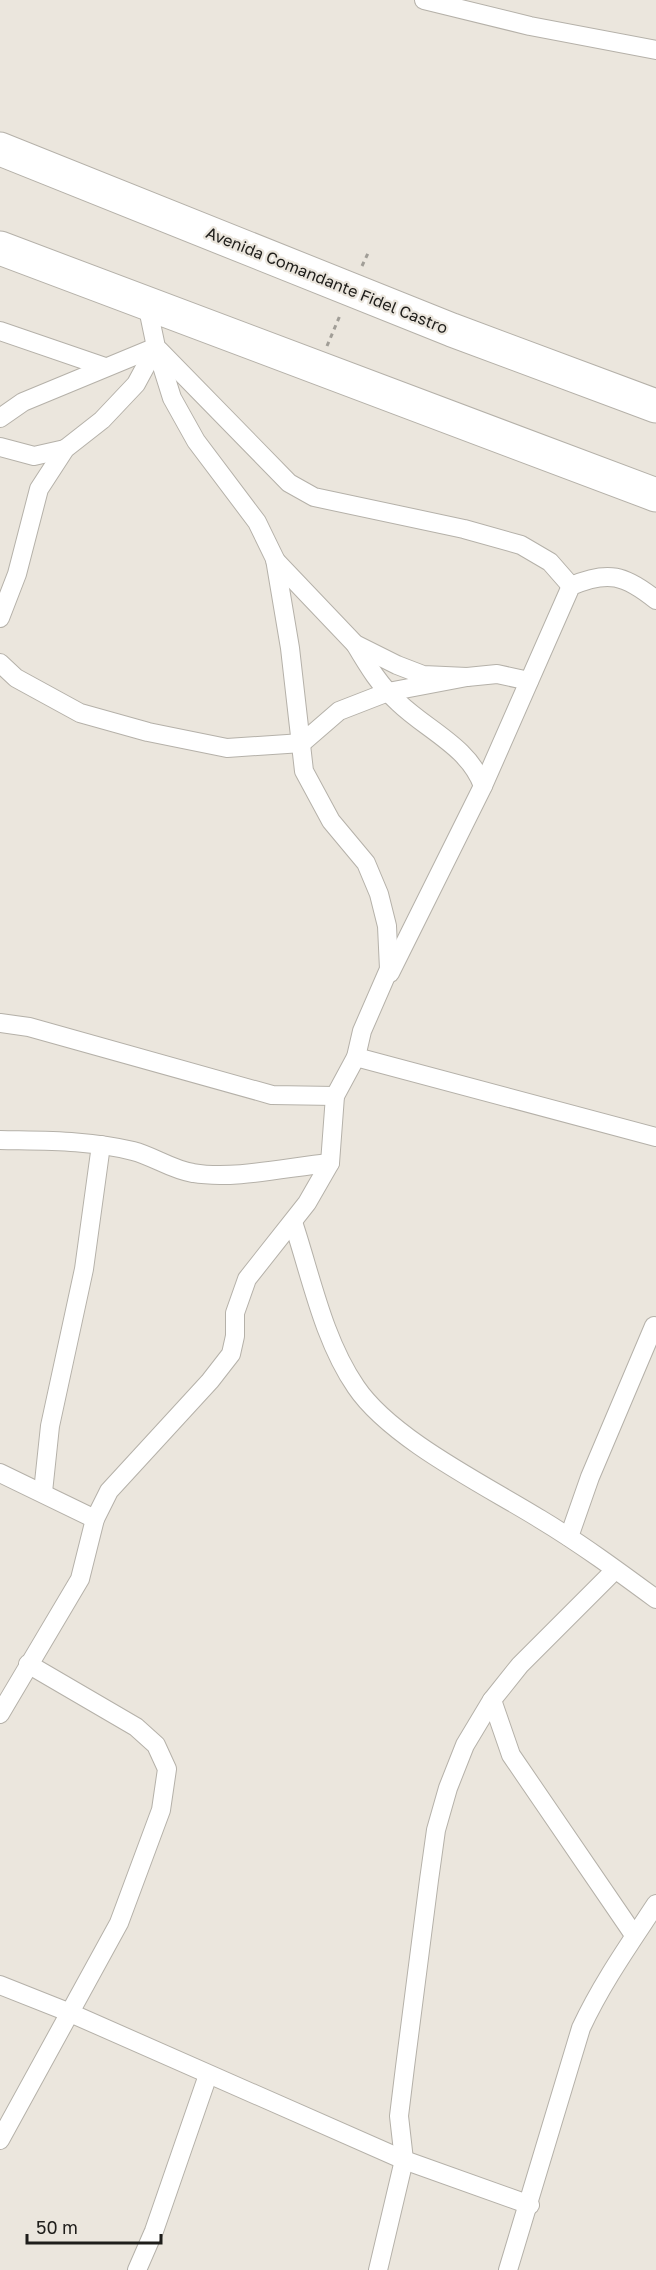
<svg xmlns="http://www.w3.org/2000/svg" width="656" height="2270" viewBox="0 0 656 2270" font-family="'Golos Text',sans-serif">
<rect width="100%" height="100%" fill="#ebe6dd"/>
<g fill="none" stroke-linecap="round" stroke-linejoin="round">
<g stroke="#b5b1a9" stroke-width="20">
<g id="minor">
<polyline points="424,0 530,26 656,50"/>
<polyline points="0,331 105,367"/>
<polyline points="159,350 289,483 314,497 464,529 521,545 550,562 571,586"/>
<polyline points="0,418 23,402 156,347"/>
<polyline points="0,447 34,456 65,449"/>
<polyline points="275,560 355,644 397,665 423,675 467,677 497,674 529,681"/>
<polyline points="0,618 17,574 39,489 65,449 102,420 136,384 156,347"/>
<path d="M355,644c13,22 25,42 44,59 28,27 70,44 84,83l-93,187"/>
<polyline points="0,663 16,678 80,713 148,732 227,748 302,743 339,711 388,692 467,677"/>
<path d="M483,786l88,-200c37,-16 54,-11 85,14"/>
<polyline points="0,1023 29,1027 272,1095 335,1096"/>
<polyline points="356,1057 656,1137"/>
<path d="M0,1140c44,1 89,0 133,11 20,5 39,19 60,22 41,7 95,-6 137,-10"/>
<path d="M293,1222c18,54 30,117 63,165 35,52 129,98 184,132 40,24 78,52 116,80"/>
<polyline points="0,1473 95,1519"/>
<polyline points="43,1492 50,1426 84,1269 101,1145"/>
<polyline points="569,1537 590,1477 654,1326"/>
<polyline points="492,1700 511,1755 634,1935"/>
<polyline points="0,1714 80,1579 95,1519 109,1491 210,1381 231,1354 235,1336 235,1313 247,1279 307,1203 330,1163 335,1096 356,1057 362,1031 389,969 387,926 379,894 366,863 331,821 304,771 290,648 275,559 257,522 196,441 172,398 156,347 147,304"/>
<polyline points="0,1985 68,2012 404,2160 530,2205"/>
<polyline points="0,2140 119,1923 161,1810 167,1769 156,1745 136,1727 28,1664"/>
<polyline points="137,2270 154,2231 208,2075"/>
<polyline points="378,2270 404,2160 399,2116 405,2067 429,1880 436,1830 448,1788 465,1745 492,1700 520,1665 615,1570"/>
<path d="M508,2270l73,-242c21,-45 48,-83 75,-124"/>
</g>
</g>
<g stroke="#b5b1a9" stroke-width="35">
<g id="motorway">
<polyline points="0,149 452,330 656,406"/>
<polyline points="0,248 656,495"/>
</g>
</g>
<g stroke="#a19e97" stroke-width="3" stroke-dasharray="4.5 4.5" stroke-linecap="butt">
<polyline points="362,266 369,251"/>
<polyline points="327,346 341,313"/>
</g>
<use href="#minor" stroke="#fff" stroke-width="18"/>
<use href="#motorway" stroke="#fff" stroke-width="33"/>
</g>
<g text-anchor="middle" dominant-baseline="central" stroke-width="4.5" stroke-linejoin="round" paint-order="stroke">
<g font-size="16" fill="#1f1e1b" stroke="#ebe6dd">
<text transform="translate(327 280) rotate(22)">Avenida Comandante Fidel Castro</text>
</g>
</g>
<path d="M27 2234v9h134v-9" fill="none" stroke="#1f1e1b" stroke-width="3"/>
<text x="36" y="2234" font-size="18" fill="#1f1e1b" stroke="#ebe6dd" stroke-width="4.5" paint-order="stroke">50 m</text>
</svg>
